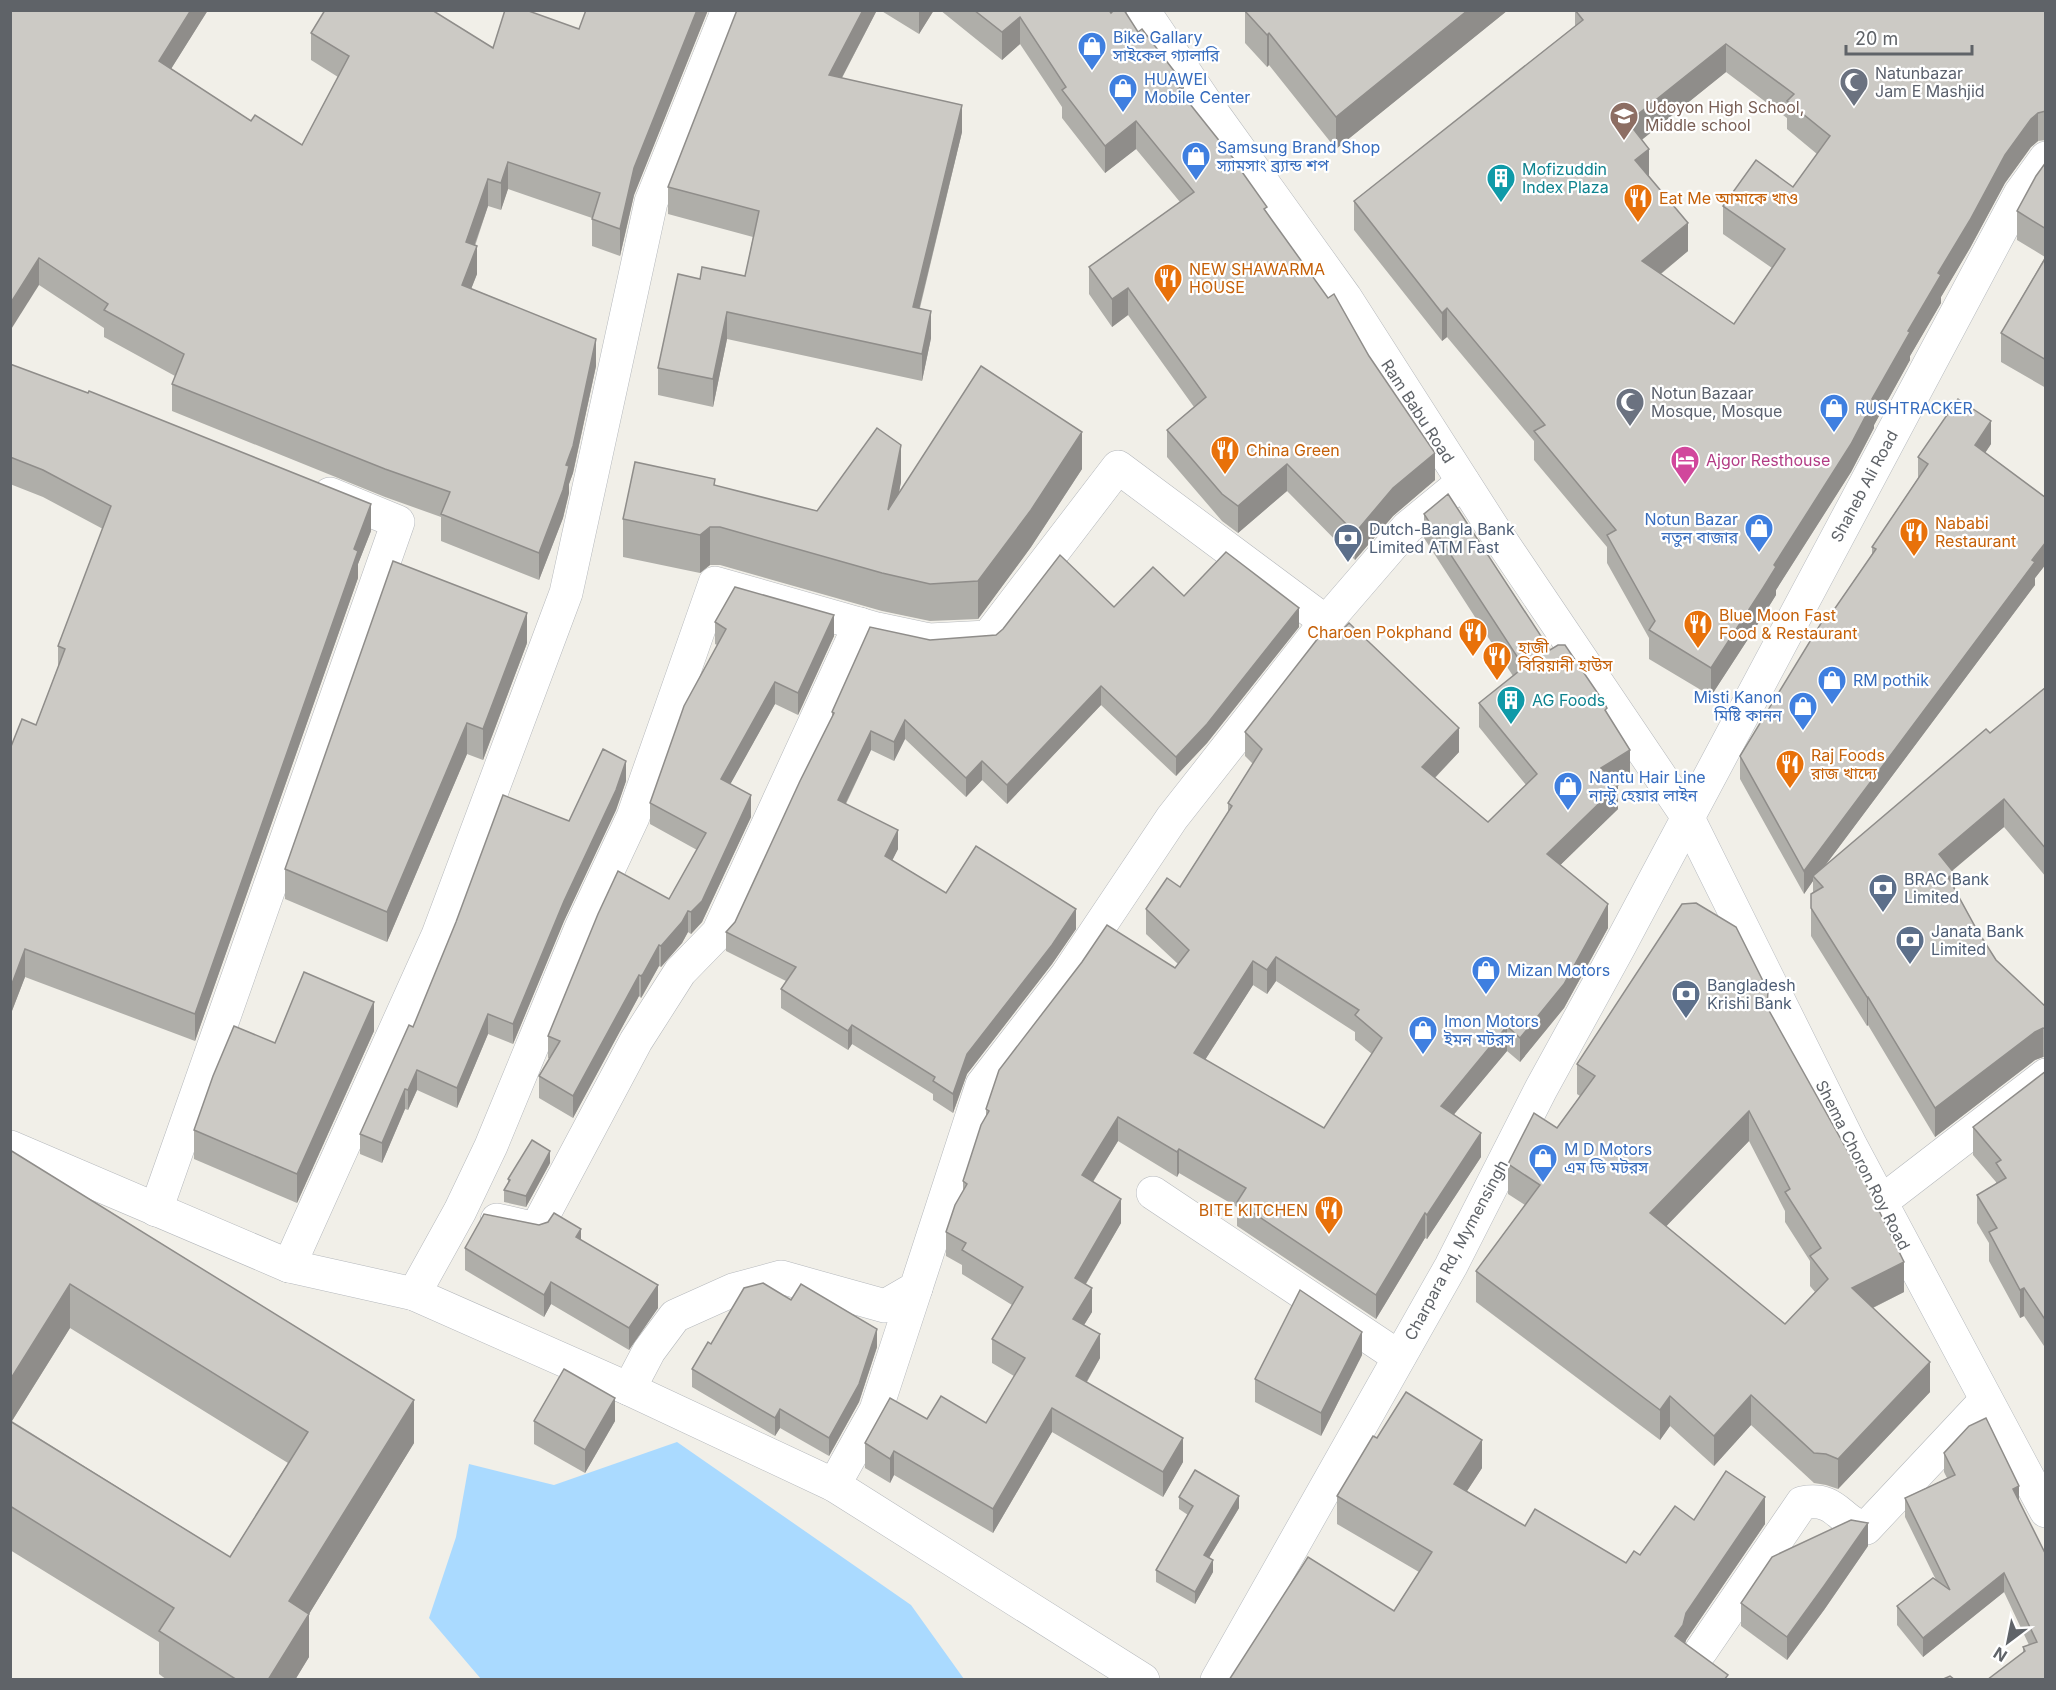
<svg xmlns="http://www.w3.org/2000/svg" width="2056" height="1690" viewBox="0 0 2056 1690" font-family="Inter,'Noto Sans Bengali',sans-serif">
<rect width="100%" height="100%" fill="#f1efe8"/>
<polygon fill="#aadaff" points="677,1442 911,1605 964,1679 481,1679 429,1618 456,1537 469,1464 554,1485"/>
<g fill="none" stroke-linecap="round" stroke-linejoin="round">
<g stroke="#b5b8bc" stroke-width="34">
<g id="minor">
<polyline points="1143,10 1205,102 1345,297 1496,533 1687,816"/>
<polyline points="1153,1193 1399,1357"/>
<polyline points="1881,1202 2046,1075"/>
<polyline points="156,1210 398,522 330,494"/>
<polyline points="497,1220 536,1229 636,1041 680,972 718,933 860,624"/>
<polyline points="289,1266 438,935 566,593 651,202 728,10"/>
<polyline points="414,1294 460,1211 491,1146 581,928 633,817 715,583 877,629 929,640 988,637 1118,467 1326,622 1407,528 1463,482"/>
<polyline points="629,1389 649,1351 675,1316 733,1290 781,1277 885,1306 916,1288 982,1085 1067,975 1172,818 1326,622"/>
<polyline points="834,1485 876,1410 916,1288"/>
<path d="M1701,1651l101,-148c36,-7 36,19 64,25l120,-128"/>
</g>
</g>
<g stroke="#b5b8bc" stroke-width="34">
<polyline id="tertiary" points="10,1147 289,1266 414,1294 629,1389 834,1485 1143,1680"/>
</g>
<g stroke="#b6babf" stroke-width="34">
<g id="secondary">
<polyline points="1687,816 1851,1146 2046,1511"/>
<polyline points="1217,1680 1451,1266 1541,1089 1619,947 2020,194 2046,158"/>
</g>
</g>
<use href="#minor" stroke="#fff" stroke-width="33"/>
<use href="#tertiary" stroke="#fff" stroke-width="33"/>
<use href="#secondary" stroke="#fff" stroke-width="33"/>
</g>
<g fill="#afaea9" fill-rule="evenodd">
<polygon points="10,10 208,10 171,69 251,121 302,145 338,77 311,60 311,33 493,48 579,29 586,10 708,10 634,195 620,256 592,246 592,218 508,189 501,210 488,206 475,246 477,274 471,289 596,366 573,473 569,484 569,493 563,518 539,580 441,541 441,517 385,497 172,411 172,384 175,376 104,337 104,328 39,285"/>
<polygon points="877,10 842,78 962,132 920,308 931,338 922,381 727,339 713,407 658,395 658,368 700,279 745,276 753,237 668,214 668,187"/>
<polygon points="880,10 934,10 919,34"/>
<polygon points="940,10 1109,10 1184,98 1241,171 1435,480 1393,516 1355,560 1287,491 1238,533 1222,521 1167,457 1167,430 1194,407 1128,315 1112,327 1089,294 1089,267 1180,202 1136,149 1105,173 1062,118 1062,107 1020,44 1002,60"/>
<polygon points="1242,10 1508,10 1336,149 1269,65 1267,67 1245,43 1245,12"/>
<path d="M1575,10h471v130l-8,1 -7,6 -26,36 -35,65 -29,49v6l-31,53v4l-36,65v3l-23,44 -75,118v5l-13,21 -52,80 -62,-37v-21l-42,-75v-16l-73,-87v-19l-87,-104 -5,4 -88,-111v-29l221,-175zM1726,72l61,46v11l30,25 -24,33 -70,19v28l49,34 -38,56 -73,-50 27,-23 -39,-75 -8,-36z"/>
<polygon points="2046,162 2046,388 2001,362 2001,333 2045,257 2017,240 2017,211"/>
<polygon points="10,364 371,531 358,564 358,578 195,1041 25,977 10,1016 10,749 36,725 58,667 58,646 103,529 43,497 10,484"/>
<polygon points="1991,444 1985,453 2046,498 2046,564 2035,578 2035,585 1824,867 2046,687 2046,877 2004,827 1952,870 1955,890 1977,930 1996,960 2046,1007 2046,1057 2043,1057 2035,1060 1935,1137 1868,1025 1867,1026 1811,936 1811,894 1813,893 1813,881 1804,894 1740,779 1740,756 1829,617 1872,554 1872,547 1918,478 1918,457"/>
<polygon points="1082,469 1031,547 978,619 930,621 882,611 720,565 710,565 700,573 623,557 623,519 817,511 901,482 899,492"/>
<path d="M1424,514l126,136 57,64 23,61 -14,8 2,26 -58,56 48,63 -44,80 -44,54 -13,-11 -53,63 27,43 -54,82 -2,-1 -49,81 -139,-93v-19l-58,-34 -2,4 -59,-36 -25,41 28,41 -35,61 6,28 -8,13 16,33 -13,24 96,80 -20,35 -111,-65 -59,101 -99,-58 -4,8 -25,-15v-25l62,-24 59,4 28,-47 -22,-13v-24l20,-34 -50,-31v-9l-16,-9v-24l17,-40v-11l23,-65v-7l189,-141 3,-4 -32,-30v-25l34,-22 48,-75v-9l25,-39 -8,-8v-24l214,20 -24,26 53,44 38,-37 -47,-58v-24l34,-27 -89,-138zM1276,981l79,51v8l17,14 -48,74 -119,-68 48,-75 14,9z"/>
<polygon points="1184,596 1299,627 1207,743 1176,776 1101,705 1007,804 982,780 966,797 905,739 894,761 871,750 846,804 898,849 892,860 946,893 1076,929 1052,964 967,1074 953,1113 933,1100 933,1094 852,1044 848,1050 781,1008 781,989 786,981 726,951 726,932 735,922 832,718 832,712 930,640 996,635 1114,607"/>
<polygon points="715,622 834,636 798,715 775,704 730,784 751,817 702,922 691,934 688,932 682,943 661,967 659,966 643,995 641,998 639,996 573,1118 539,1098 539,1076 550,1059 548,1058 548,1036 669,899 697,850 650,824 650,803 717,645 715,644"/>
<polygon points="527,643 483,760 467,754 387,942 285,899 285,869"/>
<polygon points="626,781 616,810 564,921 513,1044 488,1034 457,1108 417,1090 408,1110 405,1109 382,1163 360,1154 360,1134 413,1027 569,821"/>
<path d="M1768,1010l136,282 -31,16 57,84 -92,97 -12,-4 -12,-2 -63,-58 -37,41 -44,-40 -10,14 -184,-138v-31l49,-66 -17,-11v-30l49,-36 23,-32 -3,-2v-30zM1749,1141l36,70v11l25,39v25l5,6 -30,32 -119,-98z"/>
<polygon points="374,1031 297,1203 194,1159 194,1130 275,1043"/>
<polygon points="2046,1071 2046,1349 2024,1316 2020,1318 1989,1261 1989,1243 1977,1223 1977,1195 1996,1184 1996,1182 1973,1155 1973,1127"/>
<path d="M10,1150l404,293 -105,171v43l-14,23h-128l-8,-6v-32l-149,-92zM70,1328l218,135 -58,94 -218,-136z"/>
<polygon points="550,1163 526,1207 504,1202 504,1190 508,1183 508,1179"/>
<polygon points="581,1240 658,1308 629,1350 551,1304 544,1317 465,1270 465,1248"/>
<polygon points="791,1300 877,1347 859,1402 829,1456 780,1428 775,1436 692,1387 692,1369 711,1344"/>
<polygon points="1362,1355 1321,1436 1255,1402 1255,1379"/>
<polygon points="534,1421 615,1421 585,1473 534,1444"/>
<polygon points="1377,1438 1482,1468 1467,1491 1525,1526 1626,1563 1694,1520 1765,1524 1686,1640 1685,1643 1728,1680 1394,1611 1419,1572 1337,1524 1337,1496"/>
<polygon points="1944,1453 2019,1502 2046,1680 2023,1652 2023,1647 2029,1645 2004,1592 1923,1657 1897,1625 1897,1606 1936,1580 1905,1517 1905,1498 1947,1478 1944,1472"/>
<polygon points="1179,1497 1239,1508 1209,1558 1213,1572 1195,1604 1156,1582 1156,1570 1188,1515 1179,1509"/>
<polygon points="1868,1546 1824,1610 1787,1660 1741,1626 1741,1603"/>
</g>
<g fill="#8f8d8a">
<polygon points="191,10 208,10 159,88 159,61"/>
<polygon points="697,10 708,10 634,195 620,256 620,229 634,168"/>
<polygon points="863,10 877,10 829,102 829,75"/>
<polygon points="919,10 934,10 919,34"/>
<polygon points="1468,10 1508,10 1336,149 1336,117"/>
<polygon points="1020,17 1020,44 1002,60 1002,32"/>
<polygon points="1269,33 1269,65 1267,67 1267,35"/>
<polygon points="1726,44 1726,72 1628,151 1628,122"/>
<polygon points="1184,84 1184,111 1178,89"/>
<polygon points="962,105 962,132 913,334 913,307"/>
<polygon points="2038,113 2038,141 2031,147 2005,183 1970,248 1941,297 1941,303 1910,356 1910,360 1874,425 1874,428 1851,472 1776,590 1776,595 1763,616 1711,696 1711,668 1774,565 1872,399 1938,273 2005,155 2031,119"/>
<polygon points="1136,121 1136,149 1105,173 1105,146"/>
<polygon points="1649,149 1649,177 1635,160"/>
<polygon points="508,162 508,189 501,210 501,183"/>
<polygon points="488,179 488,206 466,269 466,242"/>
<polygon points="1688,223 1688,251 1642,289 1642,261"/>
<polygon points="477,246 477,274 462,312 462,285"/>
<polygon points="39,258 39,285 10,331 10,304"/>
<polygon points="1128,288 1128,315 1112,327 1112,299"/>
<polygon points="1447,308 1447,337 1442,341 1442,313"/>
<polygon points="931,311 931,338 922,381 922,354"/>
<polygon points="727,312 727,339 713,407 713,379"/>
<polygon points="596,339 596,366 573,473 569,484 569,493 563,518 539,580 539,553 566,465"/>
<polygon points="1991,421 1991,444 1975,468 1975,445"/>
<polygon points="1082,432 1082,469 1031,547 978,619 978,581"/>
<polygon points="901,445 901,482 888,547 888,510"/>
<polygon points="1435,453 1435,480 1393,516 1355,560 1355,533 1393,488"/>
<polygon points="1287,464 1287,491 1238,533 1238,506"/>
<polygon points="371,504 371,531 358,564 358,578 195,1041 195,1014 354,549"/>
<polygon points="710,527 710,565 700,573 700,535"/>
<polygon points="2046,542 2046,564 2035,578 2035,585 1815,879 1813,876 1813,881 1804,894 1804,871"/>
<polygon points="1299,608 1299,627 1207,743 1176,776 1176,757"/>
<polygon points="527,613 527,643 483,760 483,729"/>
<polygon points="834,615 834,636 798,715 798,693"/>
<polygon points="775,682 775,704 721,801 721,779"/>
<polygon points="1101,686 1101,705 1007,804 1007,785"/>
<polygon points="905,720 905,739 894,761 894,742"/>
<polygon points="467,723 467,754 387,942 387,912"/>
<polygon points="1459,728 1459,752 1422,791 1422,767"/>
<polygon points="871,731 871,750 838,819 838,800"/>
<polygon points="1630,750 1630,775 1601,792 1601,768"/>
<polygon points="626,761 626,781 616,810 564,921 513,1044 513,1024 564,901"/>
<polygon points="982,761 982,780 966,797 966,778"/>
<polygon points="1618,785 1618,809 1547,878 1547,854"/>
<polygon points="751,795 751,817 702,922 691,934 691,912"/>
<polygon points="2004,799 2004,827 1939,882 1939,854"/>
<polygon points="898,830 898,849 885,875 885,856"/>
<polygon points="1955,874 1955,902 1948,877"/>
<polygon points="1608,904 1608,928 1564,1008 1520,1062 1520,1038"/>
<polygon points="1076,909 1076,929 1052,964 967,1074 953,1113 953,1094 967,1054"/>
<polygon points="688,911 688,932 682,943 661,967 661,946"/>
<polygon points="659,945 659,966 641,998 641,976"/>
<polygon points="25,949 25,977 10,1016 10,989"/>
<polygon points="1276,957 1276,981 1267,994 1267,970"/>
<polygon points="1253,961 1253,985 1194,1077 1194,1053"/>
<polygon points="639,975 639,996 573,1118 573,1096"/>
<polygon points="1867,997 1868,997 1868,1025 1867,1026"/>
<polygon points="374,1002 374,1031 297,1203 297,1174"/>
<polygon points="488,1014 488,1034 457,1108 457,1088"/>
<polygon points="852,1025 852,1044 848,1050 848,1031"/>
<polygon points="1507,1026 1507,1051 1441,1130 1441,1106"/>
<polygon points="2043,1028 2043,1057 2035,1060 1935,1137 1935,1108 2035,1032"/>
<polygon points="417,1070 417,1090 408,1110 408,1090"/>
<polygon points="405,1089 405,1109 382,1163 382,1143"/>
<polygon points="1749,1111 1749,1141 1650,1243 1650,1213"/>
<polygon points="1118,1117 1118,1141 1082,1199 1082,1175"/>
<polygon points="1481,1133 1481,1157 1427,1239 1427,1215"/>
<polygon points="1179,1149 1179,1173 1177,1177 1177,1152"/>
<polygon points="550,1151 550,1163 526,1207 526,1196"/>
<polygon points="1121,1199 1121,1223 1075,1302 1075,1278"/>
<polygon points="1425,1213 1425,1238 1376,1319 1376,1295"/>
<polygon points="581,1229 581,1251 576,1237"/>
<polygon points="1904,1262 1904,1292 1852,1318 1852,1288"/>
<polygon points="551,1282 551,1304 544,1317 544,1295"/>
<polygon points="70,1284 70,1328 10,1424 10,1380"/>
<polygon points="658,1285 658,1308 629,1350 629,1328"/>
<polygon points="1092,1288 1092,1312 1073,1343 1073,1319"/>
<polygon points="2024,1288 2024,1316 2020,1318 2020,1290"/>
<polygon points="877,1329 877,1347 859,1402 829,1456 829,1438"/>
<polygon points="1362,1332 1362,1355 1321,1436 1321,1413"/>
<polygon points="1100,1334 1100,1358 1076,1400 1076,1376"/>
<polygon points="1930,1362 1930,1392 1838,1489 1838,1459"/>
<polygon points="1751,1395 1751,1425 1714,1466 1714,1436"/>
<polygon points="1670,1396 1670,1426 1660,1440 1660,1410"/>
<polygon points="615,1398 615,1421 585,1473 585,1450"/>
<polygon points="414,1400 414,1443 309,1614 309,1657 295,1680 268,1680 289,1601"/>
<polygon points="1052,1408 1052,1432 993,1533 993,1509"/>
<polygon points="780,1409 780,1428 775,1436 775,1418"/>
<polygon points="1183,1438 1183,1462 1163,1497 1163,1472"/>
<polygon points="1482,1440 1482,1468 1454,1511 1454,1484"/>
<polygon points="894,1451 894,1475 890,1483 890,1459"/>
<polygon points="2019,1486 2019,1505 2013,1489"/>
<polygon points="1239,1496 1239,1508 1204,1566 1204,1555"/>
<polygon points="1765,1497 1765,1524 1686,1640 1683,1652 1675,1636 1686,1613"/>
<polygon points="1868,1523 1868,1546 1824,1610 1787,1660 1787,1637"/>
<polygon points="1213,1560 1213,1572 1195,1604 1195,1592"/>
<polygon points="2004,1573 2004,1592 1923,1657 1923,1638"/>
</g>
<g fill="#cccac5" stroke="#8f8d8a" stroke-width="1.5" fill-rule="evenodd">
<polygon points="10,10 191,10 159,61 251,121 255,115 302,145 349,56 311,33 325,10 432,10 493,48 505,10 526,10 579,29 586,10 697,10 634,168 620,229 592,219 600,193 508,162 501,183 488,179 466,242 477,246 462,285 596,339 573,446 566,465 569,466 563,490 539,553 441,514 450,492 385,469 172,384 184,354 104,310 108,304 39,258 10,304"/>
<polygon points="737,10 863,10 829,75 962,105 913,307 931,311 922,354 727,312 713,379 658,368 678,274 700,279 702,267 745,276 759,211 668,187"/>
<polygon points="974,10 1109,10 1111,13 1114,10 1124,10 1138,32 1142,29 1184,84 1178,89 1241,168 1240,169 1267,207 1264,209 1328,298 1334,294 1369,356 1435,453 1393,488 1355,533 1287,464 1238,506 1222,494 1167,430 1206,397 1128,288 1112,299 1089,267 1194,192 1136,121 1105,146 1062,90 1066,87 1020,17 1002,32"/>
<polygon points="1246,10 1468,10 1336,117 1269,33 1267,35 1245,11"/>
<path d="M1575,10h471v101l-8,2 -7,6 -26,36 -35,65 -32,53 3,2 -33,56 2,1 -38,67 2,1 -23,44 -77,121 2,2 -13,21 -52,80 -62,-38 6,-9 -48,-86 9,-5 -82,-99 11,-6 -98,-117 -5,5 -88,-112 229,-181zM1726,44l68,50 -7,7 43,35 -37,51 -37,-27 -33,46 62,43 -51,75 -92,-63 46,-38 -53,-63 14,-11 -21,-27z"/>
<polygon points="2046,162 2046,229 2017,211 2036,176"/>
<polygon points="2046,257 2046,360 2001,333"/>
<polygon points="10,364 88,393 89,391 371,504 354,549 358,551 195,1014 25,949 10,989 10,749 22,719 36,725 65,649 58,646 111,506 43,470 10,457"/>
<polygon points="981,366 1082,432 1031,510 978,581 930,584 882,573 720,527 710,527 700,535 623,519 635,462 715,479 714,485 817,511 877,428 901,445 888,510"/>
<polygon points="1958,399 1991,421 1975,445 2046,498 2046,542 2032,560 2035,562 1804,871 1740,756 1826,615 1829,617 1876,549 1872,547 1928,464 1918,457"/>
<path d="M1448,494l102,156 8,-5h7l38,56 4,7 -2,2 25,40 -29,18 17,17 -71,69 61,50 -44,80 -44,54 -13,-12 -66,80 40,27 -54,82 -2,-2 -49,82 -139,-93 9,-14 -67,-39 -2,3 -59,-35 -36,58 39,24 -46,79 17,10 -19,31 27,15 -24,42 107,62 -20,34 -111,-64 -59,101 -99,-58 -4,8 -25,-16 25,-45 37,21 14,-23 45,27 39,-65 -33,-19 31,-52 -61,-37 4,-7 -20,-11 9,-27 12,-21 -4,-3 18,-56 8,-14 -3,-2 13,-39 83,-108 25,-37 68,43 14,-18 -43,-41 21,-31 13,9 52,-81 -4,-3 34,-54 -17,-17 81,-104 9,9 14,-14 110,105 -37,39 66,55 49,-48 -58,-71 45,-36 -100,-153zM1276,957l83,53 -4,5 27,23 -58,90 -130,-75 59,-92 14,9z"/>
<polygon points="1226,552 1299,608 1207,724 1176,757 1101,686 1007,785 982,761 966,778 905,720 894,742 871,731 838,800 898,830 885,856 946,893 976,846 1076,909 1052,945 967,1054 953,1094 933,1081 935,1077 852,1025 848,1031 781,989 796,967 726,932 735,922 800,781 834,713 832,712 870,627 930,640 996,635 1003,629 1060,555 1114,607 1153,567 1184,596"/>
<polygon points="393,561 527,613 483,729 467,723 387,912 285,869"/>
<polygon points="735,587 834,615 798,693 775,682 721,779 751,795 702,901 691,912 688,911 682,922 661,946 659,945 643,974 641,976 639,975 573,1096 539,1076 560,1041 548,1036 598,914 618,871 669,899 706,833 650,803 684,706 726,629 715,622"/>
<polygon points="2046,687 2046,849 2004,799 1939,854 1955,874 1948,877 1977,930 1996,960 2046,1007 2046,1029 2043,1028 2035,1032 1935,1108 1868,997 1867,997 1811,908 1811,894 1823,887 1813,876 1986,729 1990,733"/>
<polygon points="603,749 626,761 616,790 564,901 513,1024 488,1014 457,1088 417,1070 408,1090 405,1089 382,1143 360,1134 409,1025 413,1027 456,922 503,795 569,821"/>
<path d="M1696,903l40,24 32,64 -1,16 99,177 38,78 -52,26 78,74 -92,97 -12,-5 -12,-1 -63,-58 -37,41 -44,-40 -10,14 -184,-139 64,-86 -32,-21 26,-51 23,15 38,-52 -18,-12 105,-160zM1749,1111l41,78 -5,3 36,56 -11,8 18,23 -43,45 -135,-111z"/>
<polygon points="304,972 374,1002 297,1174 194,1130 213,1076 234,1026 275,1043"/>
<polygon points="2046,1071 2046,1321 2024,1288 2020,1290 1989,1232 1997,1228 1977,1195 2006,1178 1996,1163 2001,1160 1973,1127"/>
<polygon points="532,1140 550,1151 526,1196 504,1190 510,1180 508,1179"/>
<polygon points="10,1150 414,1400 289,1601 309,1614 268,1680 237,1680 159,1631 174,1608 10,1506 10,1421 230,1557 308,1432 70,1284 10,1380"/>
<polygon points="554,1213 581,1229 576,1237 658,1285 629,1328 551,1282 544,1295 465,1248 484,1214 539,1225 548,1222"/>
<polygon points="763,1283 791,1300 801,1284 877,1329 859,1384 829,1438 780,1409 775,1418 692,1369 708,1342 711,1344 744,1288"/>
<polygon points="1300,1290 1362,1332 1321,1413 1255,1379"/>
<polygon points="564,1369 615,1398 585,1450 534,1421"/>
<polygon points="1406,1392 1482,1440 1454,1484 1525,1526 1535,1509 1626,1563 1634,1551 1640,1555 1675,1506 1694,1520 1726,1471 1765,1497 1686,1613 1683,1625 1675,1636 1728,1675 1724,1680 1229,1680 1308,1557 1394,1611 1432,1552 1337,1496 1373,1436 1377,1438"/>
<polygon points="1986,1418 2019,1486 2013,1489 2046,1555 2046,1680 1987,1680 2025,1651 2023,1647 2037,1642 2004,1573 1923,1638 1897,1606 1933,1578 1950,1590 1905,1498 1955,1475 1944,1453 1969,1426"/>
<polygon points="1195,1470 1239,1496 1204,1555 1213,1560 1195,1592 1156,1570 1193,1506 1179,1497"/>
<polygon points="1851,1520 1868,1523 1824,1586 1787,1637 1741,1603 1772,1557"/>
<polygon points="1950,1676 1955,1680 1941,1680"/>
</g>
<defs>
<g id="shop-pin" transform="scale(1.5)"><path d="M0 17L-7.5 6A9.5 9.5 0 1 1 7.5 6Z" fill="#3f7fe0" stroke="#fff"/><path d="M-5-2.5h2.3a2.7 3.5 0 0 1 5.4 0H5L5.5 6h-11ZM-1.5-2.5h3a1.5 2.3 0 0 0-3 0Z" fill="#fff"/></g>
<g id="mosque-pin" transform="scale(1.5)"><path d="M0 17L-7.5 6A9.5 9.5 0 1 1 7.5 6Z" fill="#6b7280" stroke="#fff"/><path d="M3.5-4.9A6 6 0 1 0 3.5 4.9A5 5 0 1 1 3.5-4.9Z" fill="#fff"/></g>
<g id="school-pin" transform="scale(1.5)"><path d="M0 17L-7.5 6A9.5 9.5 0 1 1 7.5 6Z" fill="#8d6e63" stroke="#fff"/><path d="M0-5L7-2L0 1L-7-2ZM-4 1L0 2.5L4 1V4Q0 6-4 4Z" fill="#fff"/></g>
<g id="building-pin" transform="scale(1.5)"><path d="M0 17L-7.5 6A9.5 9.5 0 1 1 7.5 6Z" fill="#0f9aa8" stroke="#fff"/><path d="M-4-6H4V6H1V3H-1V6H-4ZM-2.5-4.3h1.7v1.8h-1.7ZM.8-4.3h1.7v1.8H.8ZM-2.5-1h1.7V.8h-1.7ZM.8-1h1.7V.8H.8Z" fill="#fff"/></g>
<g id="restaurant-pin" transform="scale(1.5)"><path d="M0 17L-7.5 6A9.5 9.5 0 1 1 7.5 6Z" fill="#e8710a" stroke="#fff"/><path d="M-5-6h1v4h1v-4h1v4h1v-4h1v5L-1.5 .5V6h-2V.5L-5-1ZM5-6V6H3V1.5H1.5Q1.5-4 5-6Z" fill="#fff"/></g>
<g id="hotel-pin" transform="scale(1.5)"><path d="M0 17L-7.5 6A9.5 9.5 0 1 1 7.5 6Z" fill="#d1479c" stroke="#fff"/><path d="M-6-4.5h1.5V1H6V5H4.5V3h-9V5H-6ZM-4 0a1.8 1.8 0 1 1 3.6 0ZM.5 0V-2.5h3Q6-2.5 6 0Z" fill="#fff"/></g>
<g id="bank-pin" transform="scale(1.5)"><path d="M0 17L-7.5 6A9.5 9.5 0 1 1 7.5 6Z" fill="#5c6f8a" stroke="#fff"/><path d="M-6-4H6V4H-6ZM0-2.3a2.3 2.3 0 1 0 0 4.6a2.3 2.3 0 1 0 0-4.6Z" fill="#fff"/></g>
</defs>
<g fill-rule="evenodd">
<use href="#shop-pin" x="1092" y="46"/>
<use href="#mosque-pin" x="1854" y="82"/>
<use href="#shop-pin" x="1123" y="88"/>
<use href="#school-pin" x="1624" y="116"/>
<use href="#shop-pin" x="1196" y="156"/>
<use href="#building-pin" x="1501" y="178"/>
<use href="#restaurant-pin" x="1638" y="198"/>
<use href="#restaurant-pin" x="1168" y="278"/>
<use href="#mosque-pin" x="1630" y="402"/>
<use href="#shop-pin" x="1834" y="408"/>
<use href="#restaurant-pin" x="1225" y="450"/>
<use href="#hotel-pin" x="1685" y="460"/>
<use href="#shop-pin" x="1759" y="528"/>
<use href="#restaurant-pin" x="1914" y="532"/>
<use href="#bank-pin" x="1348" y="538"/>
<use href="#restaurant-pin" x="1698" y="624"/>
<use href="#restaurant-pin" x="1473" y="632"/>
<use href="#restaurant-pin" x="1497" y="656"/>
<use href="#shop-pin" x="1832" y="680"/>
<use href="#building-pin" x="1511" y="700"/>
<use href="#shop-pin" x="1803" y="706"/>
<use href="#restaurant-pin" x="1790" y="764"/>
<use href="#shop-pin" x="1568" y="786"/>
<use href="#bank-pin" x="1883" y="888"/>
<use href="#bank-pin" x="1910" y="940"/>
<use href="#shop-pin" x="1486" y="970"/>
<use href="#bank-pin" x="1686" y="994"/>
<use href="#shop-pin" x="1423" y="1030"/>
<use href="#shop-pin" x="1543" y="1158"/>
<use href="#restaurant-pin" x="1329" y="1210"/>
</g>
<g text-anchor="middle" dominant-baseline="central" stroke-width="4.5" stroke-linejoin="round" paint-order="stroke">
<g font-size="16" fill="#366cbe" stroke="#fff" text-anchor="start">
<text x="1113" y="37">Bike Gallary<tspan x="1113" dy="18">সাইকেল গ্যালারি</tspan></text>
<text x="1144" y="79">HUAWEI<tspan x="1144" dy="18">Mobile Center</tspan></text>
<text x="1217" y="147">Samsung Brand Shop<tspan x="1217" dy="18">স্যামসাং ব্র্যান্ড শপ</tspan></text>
<text x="1855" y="408">RUSHTRACKER</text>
<text x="1738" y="519" text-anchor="end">Notun Bazar<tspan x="1738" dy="18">নতুন বাজার</tspan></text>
<text x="1853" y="680">RM pothik</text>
<text x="1782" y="697" text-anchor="end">Misti Kanon<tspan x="1782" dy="18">মিষ্টি কানন</tspan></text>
<text x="1589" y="777">Nantu Hair Line<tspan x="1589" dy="18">নান্টু হেয়ার লাইন</tspan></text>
<text x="1507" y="970">Mizan Motors</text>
<text x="1444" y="1021">Imon Motors<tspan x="1444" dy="18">ইমন মটরস</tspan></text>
<text x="1564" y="1149">M D Motors<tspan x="1564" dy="18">এম ডি মটরস</tspan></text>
</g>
<g font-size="16" fill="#5b616d" stroke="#fff" text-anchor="start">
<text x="1875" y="73">Natunbazar<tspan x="1875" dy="18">Jam E Mashjid</tspan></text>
<text x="1651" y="393">Notun Bazaar<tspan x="1651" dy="18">Mosque, Mosque</tspan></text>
</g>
<g font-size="16" fill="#785e54" stroke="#fff" text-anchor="start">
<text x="1645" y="107">Udoyon High School,<tspan x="1645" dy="18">Middle school</tspan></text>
</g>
<g font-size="16" fill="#0d838f" stroke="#fff" text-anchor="start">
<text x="1522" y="169">Mofizuddin<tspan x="1522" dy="18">Index Plaza</tspan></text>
<text x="1532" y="700">AG Foods</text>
</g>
<g font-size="16" fill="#c56008" stroke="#fff" text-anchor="start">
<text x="1659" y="198">Eat Me আমাকে খাও</text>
<text x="1189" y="269">NEW SHAWARMA<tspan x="1189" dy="18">HOUSE</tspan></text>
<text x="1246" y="450">China Green</text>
<text x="1935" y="523">Nababi<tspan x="1935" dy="18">Restaurant</tspan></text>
<text x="1719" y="615">Blue Moon Fast<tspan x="1719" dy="18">Food &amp; Restaurant</tspan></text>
<text x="1452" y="632" text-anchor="end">Charoen Pokphand</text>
<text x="1518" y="647">হাজী<tspan x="1518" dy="18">বিরিয়ানী হাউস</tspan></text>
<text x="1811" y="755">Raj Foods<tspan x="1811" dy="18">রাজ খাদ্যে</tspan></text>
<text x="1308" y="1210" text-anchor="end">BITE KITCHEN</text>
</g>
<g font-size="16" fill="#5f6368" stroke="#fff">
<text transform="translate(1418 411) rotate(57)">Ram Babu Road</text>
<text transform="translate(1864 486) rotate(-62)">Shaheb Ali Road</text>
<text transform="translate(1863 1165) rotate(63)">Shema Choron Roy Road</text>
<text transform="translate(1456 1250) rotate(-62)">Charpara Rd, Mymensingh</text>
</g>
<g font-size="16" fill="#b23c85" stroke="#fff" text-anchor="start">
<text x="1706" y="460">Ajgor Resthouse</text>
</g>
<g font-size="16" fill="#4e5e75" stroke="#fff" text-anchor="start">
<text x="1369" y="529">Dutch-Bangla Bank<tspan x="1369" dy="18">Limited ATM Fast</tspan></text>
<text x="1904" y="879">BRAC Bank<tspan x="1904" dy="18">Limited</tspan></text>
<text x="1931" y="931">Janata Bank<tspan x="1931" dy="18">Limited</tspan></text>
<text x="1707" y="985">Bangladesh<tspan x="1707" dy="18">Krishi Bank</tspan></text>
</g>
</g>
<rect width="2056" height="1690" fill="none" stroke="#5f6368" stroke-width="24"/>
<g transform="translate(2008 1642) rotate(212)" stroke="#ffffff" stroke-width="4.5" paint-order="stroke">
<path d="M0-4.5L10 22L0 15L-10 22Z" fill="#5f6368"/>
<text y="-9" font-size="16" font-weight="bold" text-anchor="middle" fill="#5f6368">N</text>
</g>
<path d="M1846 45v9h126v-9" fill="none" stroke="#5f6368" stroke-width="3"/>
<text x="1855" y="45" font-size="18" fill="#5f6368" stroke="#ffffff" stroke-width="4.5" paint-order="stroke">20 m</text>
</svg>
